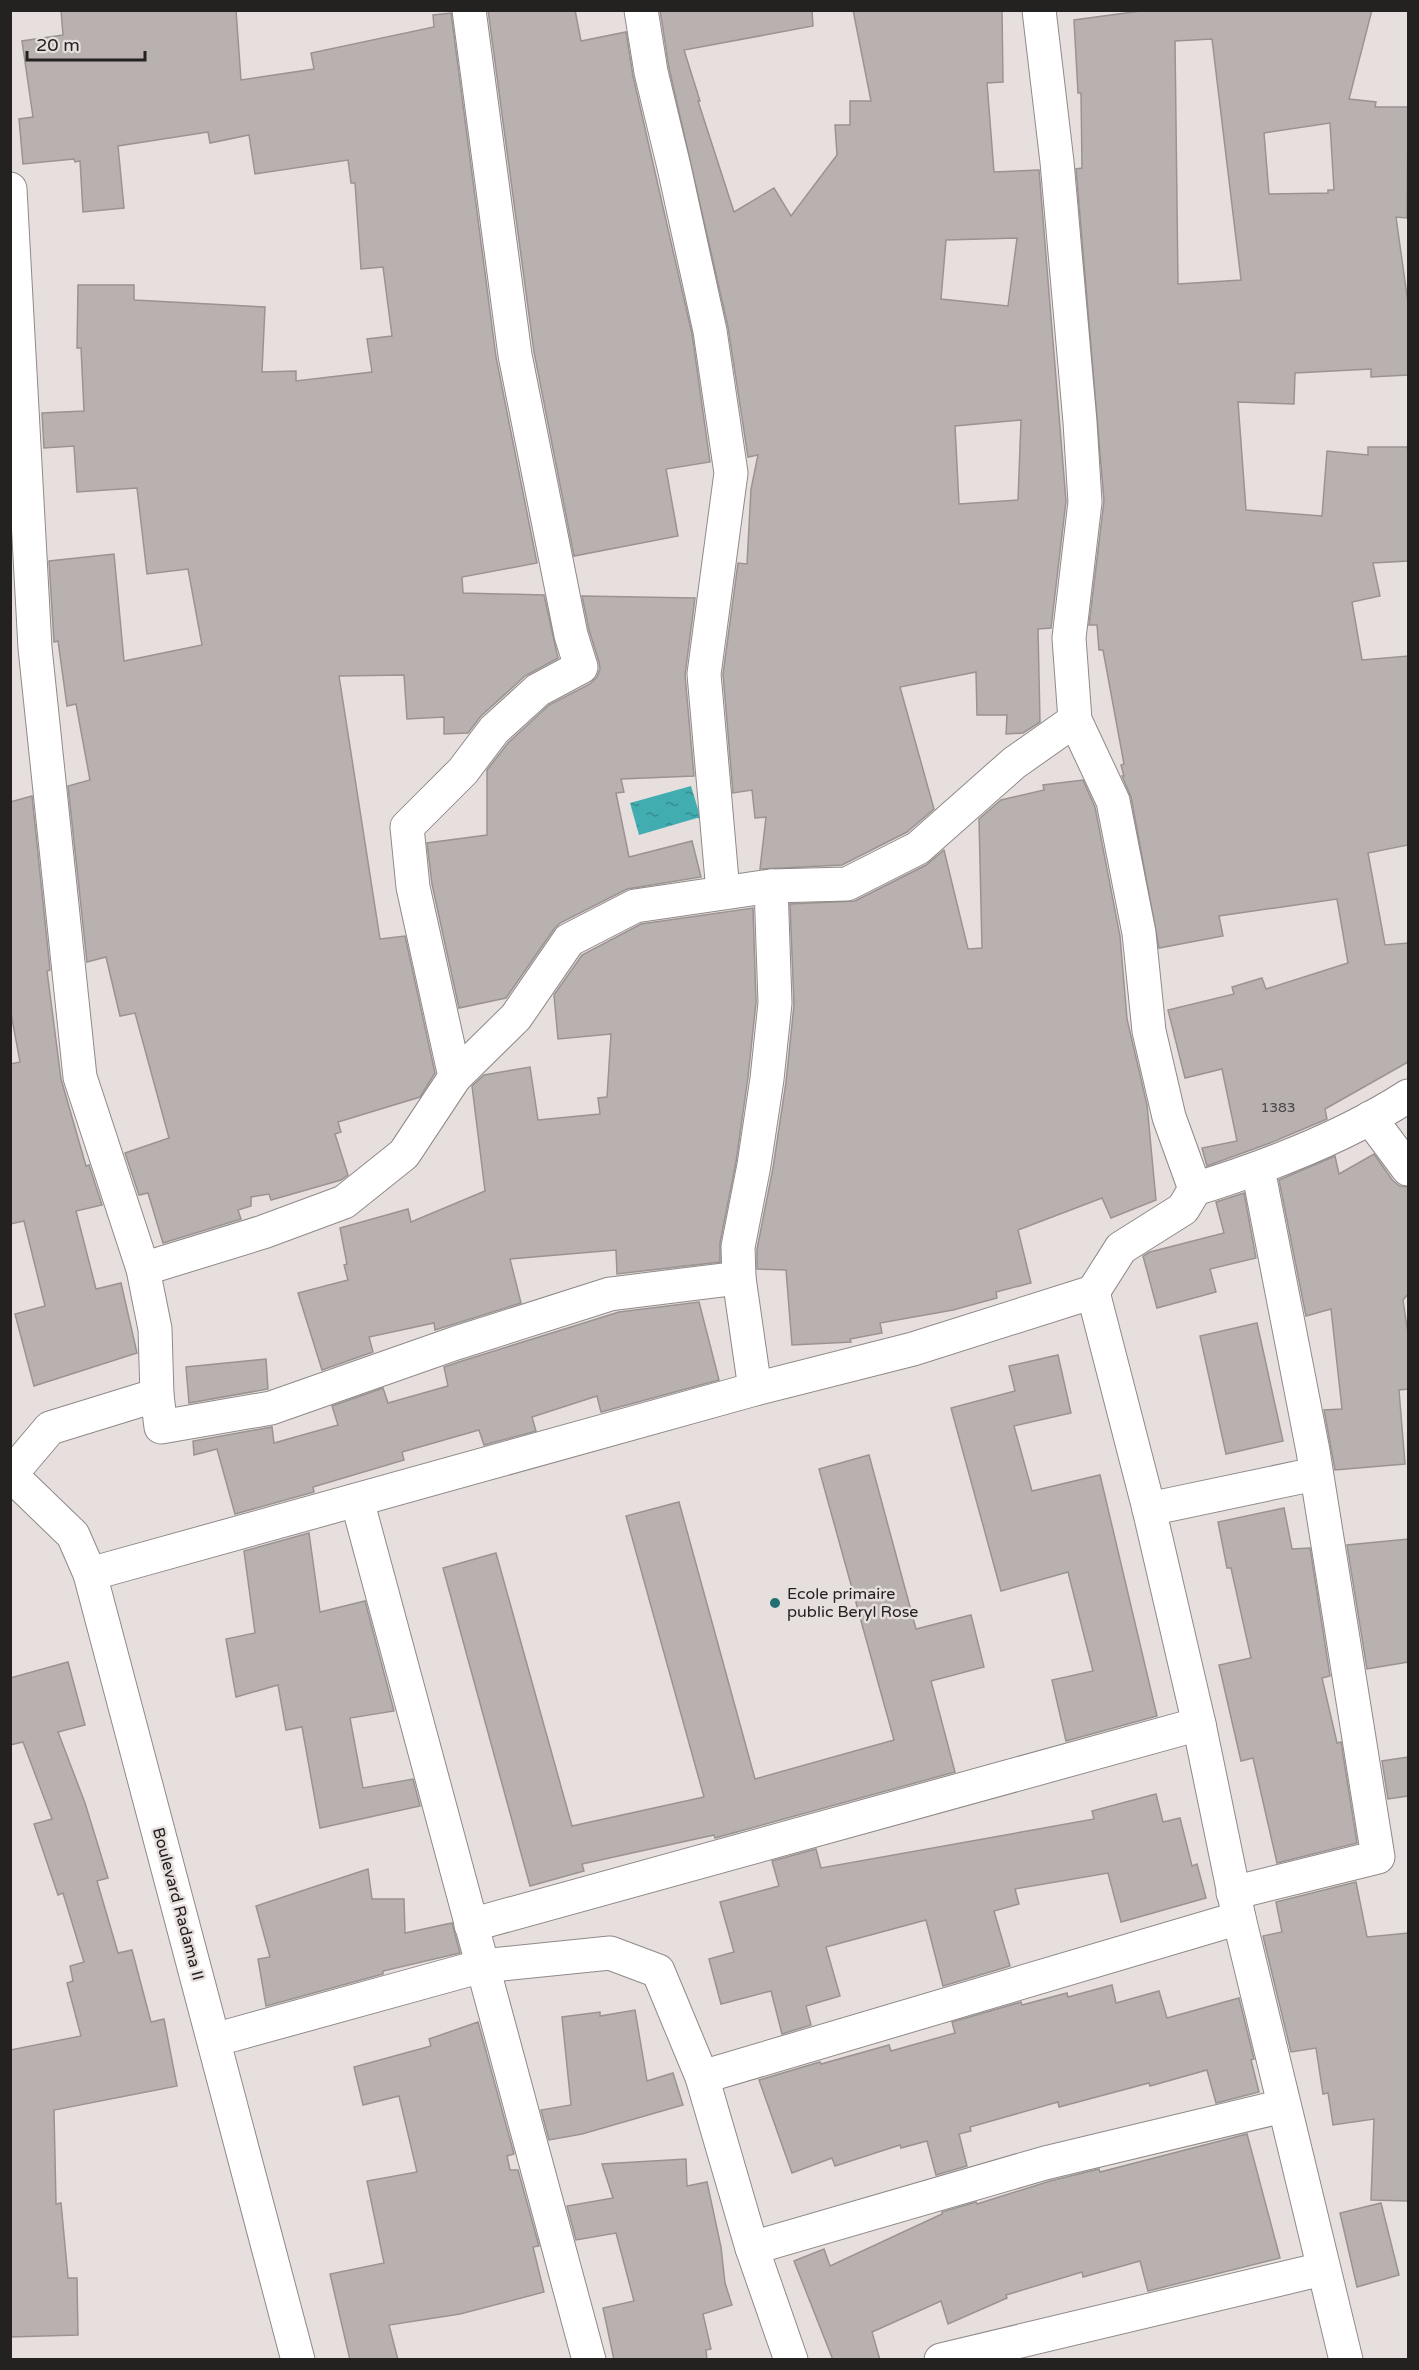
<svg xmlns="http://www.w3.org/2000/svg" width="1419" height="2370" viewBox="0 0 1419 2370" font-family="'Varela Round',sans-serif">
<defs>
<pattern id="water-ripples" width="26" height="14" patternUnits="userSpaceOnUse" patternTransform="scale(1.5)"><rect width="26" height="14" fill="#42adb1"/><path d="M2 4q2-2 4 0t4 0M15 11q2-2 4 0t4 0" fill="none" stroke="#378c90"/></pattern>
</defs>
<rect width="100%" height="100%" fill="#e7dfde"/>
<polygon fill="url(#water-ripples)" points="691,786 701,819 697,818 639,835 630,803"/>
<g fill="#b9b1b0" stroke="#9a9392" stroke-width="1.5" fill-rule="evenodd">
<polygon points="61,10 236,10 241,80 314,69 311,53 434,27 433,15 451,13 496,357 537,563 462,577 463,593 544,595 558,658 525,676 481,716 468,733 444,734 444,717 407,719 404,675 339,676 380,939 405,936 435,1073 420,1097 338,1122 341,1132 335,1134 348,1175 341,1180 271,1200 269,1194 251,1197 251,1206 238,1210 241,1219 163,1243 148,1193 139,1195 125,1153 169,1138 135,1013 120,1016 106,957 87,962 68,786 90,780 76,704 67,706 58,641 54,642 49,561 114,554 124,661 202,645 188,569 147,574 137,488 77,492 74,446 44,448 42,413 84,411 81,348 77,348 78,285 134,285 134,300 265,307 262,372 296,371 296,381 372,372 367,339 392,336 383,267 361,269 355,183 351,183 348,160 255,174 249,135 210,143 208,132 118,146 124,208 83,212 80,161 75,162 74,159 23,164 19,119 33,117 22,41 63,35"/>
<polygon points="488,10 575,10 581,41 626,32 633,76 692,334 710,462 666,469 678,536 574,556 534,352"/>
<path d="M660,10h152l1,16 -129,24 16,51h-2l36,111 40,-24 17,28 46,-61 -2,-30h15v-24h21l-18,-91h149l1,72 -16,1 7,89 45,-2 27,331 -15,127 -13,1 2,93 -17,11 -17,1 1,-19h-30l-1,-43 -76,15 34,122 -27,23 -65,33 -82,4 6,-52 -11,1 -3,-28 -19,3 -10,-119 15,-111 9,1 4,-75 7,-34 -10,2 -20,-130 -59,-259zM1017,238l-9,68 -67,-7 5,-59zM1021,420l-3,80 -59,4 -4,-78z"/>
<path d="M1148,10h224l-23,89 27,3 -1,5h33l-1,111 -11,-1 12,86v72l-37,2v-8l-76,4 -1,31 -56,-2 8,108 76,6 5,-65 41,4v-8h39l1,4v110l-35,2 7,33 -28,6 10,58 46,-4v189l-40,8 17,92 23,-2v119l-83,47 2,10 -57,24 -63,23 -5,-18 35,-7 -15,-72 -37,9 -17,-68 66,-16 -2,-7 30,-9 4,11 82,-26 -11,-64 -118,17 4,20 -64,12 -28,-151 -9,-21h2l-3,-11 3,-1 -21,-114h-4l-2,-25h-8l15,-124 -28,-332 6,-1 -1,-75h-3l-4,-73zM1212,39l29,241 -63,4 -3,-243zM1330,123l4,67h-6v3l-59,1 -5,-61z"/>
<polygon points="582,596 695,598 685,675 694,776 621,779 624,792 616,793 629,857 692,841 701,877 627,889 560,923 554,929 506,998 459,1008 432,884 427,843 487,835 487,770 508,743 549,705 590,684 597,677 600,669 599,662 589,630"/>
<polygon points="1083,780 1095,807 1120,936 1127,1019 1147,1105 1156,1200 1111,1218 1102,1198 1018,1230 1031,1283 996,1292 997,1298 953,1310 880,1323 882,1333 850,1339 851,1342 792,1345 786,1270 757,1269 757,1249 773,1168 786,1082 794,1005 790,904 855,901 926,865 944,850 968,949 982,948 979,819 1001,800 1044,790 1043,785"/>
<polygon points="32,796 50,970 47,971 61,1079 86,1166 89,1165 102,1205 76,1211 96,1289 121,1283 137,1353 34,1386 15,1314 45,1306 24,1221 10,1224 10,1064 20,1062 10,1008 10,802"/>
<polygon points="753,908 756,1002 748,1077 736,1162 720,1243 720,1262 617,1274 616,1250 510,1259 521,1303 435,1330 434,1323 369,1337 373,1352 322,1370 298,1293 348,1280 344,1265 347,1264 340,1228 408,1209 411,1222 485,1191 472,1086 484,1075 530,1067 538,1120 600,1114 598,1098 607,1097 611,1034 558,1039 554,995 582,955 641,924"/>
<polygon points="1374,1154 1393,1181 1400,1186 1408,1187 1408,1294 1403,1300 1408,1334 1408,1389 1399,1390 1405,1464 1335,1470 1324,1410 1342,1409 1331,1309 1306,1316 1279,1180 1335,1156 1339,1174"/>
<polygon points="1244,1193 1256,1258 1210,1269 1216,1292 1157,1308 1143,1256 1150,1252 1224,1233 1216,1202"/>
<polygon points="699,1302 719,1380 601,1412 597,1396 532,1417 536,1431 484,1445 479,1430 402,1452 404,1460 313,1487 314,1492 235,1514 217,1449 194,1455 193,1441 272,1427 274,1443 338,1425 332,1406 383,1388 388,1403 448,1386 444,1367 462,1361 619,1312"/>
<polygon points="1257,1323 1283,1441 1226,1454 1200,1336"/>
<polygon points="1058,1355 1071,1413 1014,1426 1032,1491 1100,1475 1157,1716 1066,1741 1052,1680 1093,1671 1068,1572 1001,1591 951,1408 1015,1391 1009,1366"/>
<polygon points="266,1359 268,1389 189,1403 186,1367"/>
<polygon points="869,1455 916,1629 971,1615 984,1667 931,1681 955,1772 715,1838 714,1835 582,1864 584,1871 530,1886 443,1568 496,1553 572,1826 704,1797 626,1516 679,1502 755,1779 894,1740 819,1469"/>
<polygon points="1284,1508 1292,1549 1310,1548 1330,1676 1322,1678 1337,1743 1341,1742 1357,1843 1277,1863 1253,1758 1241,1761 1219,1665 1251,1658 1231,1568 1227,1568 1218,1522"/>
<polygon points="309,1533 320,1612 365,1601 394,1711 350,1718 363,1788 413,1779 420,1806 320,1828 302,1727 286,1730 278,1685 236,1697 226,1639 255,1633 244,1551"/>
<polygon points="1408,1539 1408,1662 1367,1669 1347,1545"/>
<polygon points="68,1662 85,1725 58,1732 85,1803 108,1878 97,1881 118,1953 132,1950 151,2022 164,2019 177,2086 54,2110 56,2204 61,2203 68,2278 77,2278 78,2335 10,2337 10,2050 81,2036 67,1983 73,1981 70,1966 84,1962 63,1893 58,1895 34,1824 52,1819 23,1742 10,1745 10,1678"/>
<polygon points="1408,1757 1408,1796 1388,1799 1382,1761"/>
<polygon points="1156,1794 1163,1822 1180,1818 1192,1866 1197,1864 1206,1898 1121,1922 1108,1873 1015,1889 1019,1904 994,1911 1010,1966 943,1986 926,1920 826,1947 840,1996 806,2006 811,2025 782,2034 771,1991 721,2004 709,1959 734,1952 720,1902 779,1886 772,1861 816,1849 821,1868 1094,1819 1092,1811"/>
<polygon points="368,1869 372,1899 404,1899 405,1933 452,1923 460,1953 383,1971 383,1974 266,2006 258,1959 270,1957 256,1906"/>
<polygon points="1356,1882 1367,1937 1408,1933 1408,2201 1371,2200 1374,2119 1333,2125 1328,2093 1323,2094 1316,2048 1291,2052 1263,1936 1282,1932 1276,1902"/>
<polygon points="1112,1985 1116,2003 1159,1991 1167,2018 1239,1998 1254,2059 1251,2060 1259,2092 1216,2103 1207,2070 1150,2086 1149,2083 1059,2107 1058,2102 970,2127 971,2131 959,2134 967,2166 936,2175 927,2141 901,2148 900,2145 835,2166 832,2158 792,2173 759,2080 820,2062 821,2064 889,2045 891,2051 955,2033 952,2022 1021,2002 1022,2005 1067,1993 1068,1997"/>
<polygon points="635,2010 647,2081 673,2073 683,2105 582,2134 549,2140 541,2110 571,2105 562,2017 600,2012 600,2016"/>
<polygon points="478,2022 514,2154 507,2156 510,2170 518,2170 539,2246 533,2247 544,2292 460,2314 389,2325 398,2360 350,2360 330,2274 384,2263 367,2181 417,2172 399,2096 363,2105 354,2067 431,2046 429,2039"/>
<polygon points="1247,2134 1280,2258 1148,2291 1140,2261 1083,2277 1082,2272 1006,2295 1007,2298 948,2324 941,2301 872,2332 880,2360 833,2360 794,2261 824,2249 830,2266 942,2214 942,2212 976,2202 977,2204 1050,2181 1099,2169 1100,2172"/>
<polygon points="686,2159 687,2186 707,2182 721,2247 725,2283 732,2305 703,2314 711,2349 706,2350 707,2360 614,2360 603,2308 634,2301 616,2233 576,2240 567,2206 613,2198 602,2164"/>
<polygon points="1381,2203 1399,2275 1357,2287 1340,2213"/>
</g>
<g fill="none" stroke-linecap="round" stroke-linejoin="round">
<g stroke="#908988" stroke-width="35">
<g id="street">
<polyline points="641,10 651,72 674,167 710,331 731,473 704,674 723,892"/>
<polyline points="1039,10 1057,162 1080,422 1085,502 1069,638 1075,720 1113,801 1139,933 1149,1031 1169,1117 1195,1189"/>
<polyline points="10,189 35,648 80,1077 143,1269 155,1329 157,1395 50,1428 11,1474"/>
<polyline points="455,1077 516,1017 569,940 635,906 771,886 847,884 918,848 1014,763 1075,720"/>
<polyline points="1370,1118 1408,1169"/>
<polyline points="143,1269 263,1232 344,1202 404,1154 455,1077 413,887 407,827 463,771 494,730 538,690 581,667 571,635 515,355 469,10"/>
<polyline points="1093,1292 1149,1509 1199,1724 1239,1918 1346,2360"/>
<polyline points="755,1389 739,1278 738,1247 754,1165 767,1079 775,1003 771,886"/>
<polyline points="157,1395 161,1427 271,1408 456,1343 610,1294 739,1278"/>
<polyline points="357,1500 589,2360"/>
<polyline points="1149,1509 1315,1474"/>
<path d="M90,1574l665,-185 158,-40 180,-57 28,-44 62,-39 12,-20c71,-22 151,-53 213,-93"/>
<polyline points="1233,1893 1378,1857 1313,1451 1258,1169"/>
<polyline points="471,1925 1199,1724"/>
<polyline points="214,2040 482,1966 610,1953 658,1971 702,2077 752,2248 791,2360"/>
<polyline points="702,2077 1239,1918"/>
<polyline points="752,2248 1045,2163 1283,2106"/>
<polyline points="941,2360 1322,2269"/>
</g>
</g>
<g stroke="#908988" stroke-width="35">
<polyline id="secondary" points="10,1474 73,1535 90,1574 298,2360"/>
</g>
<use href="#street" stroke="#fff" stroke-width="33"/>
<use href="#secondary" stroke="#fff" stroke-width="33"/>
</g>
<circle fill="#236e71" stroke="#e7dfde" stroke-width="2" cx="775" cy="1603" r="6"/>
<g text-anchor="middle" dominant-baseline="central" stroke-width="5" stroke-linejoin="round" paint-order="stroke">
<g font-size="14" fill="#494545">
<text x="1278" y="1107">1383</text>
</g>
<g font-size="16" fill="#242121" stroke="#e7dfde" text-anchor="start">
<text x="787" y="1594">Ecole primaire<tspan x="787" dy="18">public Beryl Rose</tspan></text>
</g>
<g font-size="16" fill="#242121" stroke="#e7dfde">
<text transform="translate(178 1904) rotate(75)">Boulevard Radama II</text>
</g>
</g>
<rect width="1419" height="2370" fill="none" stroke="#242121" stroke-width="24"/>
<path d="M27 51v9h118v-9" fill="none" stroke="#242121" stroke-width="3"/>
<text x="36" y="51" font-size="18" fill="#242121" stroke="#e7dfde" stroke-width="4.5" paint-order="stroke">20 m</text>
</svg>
